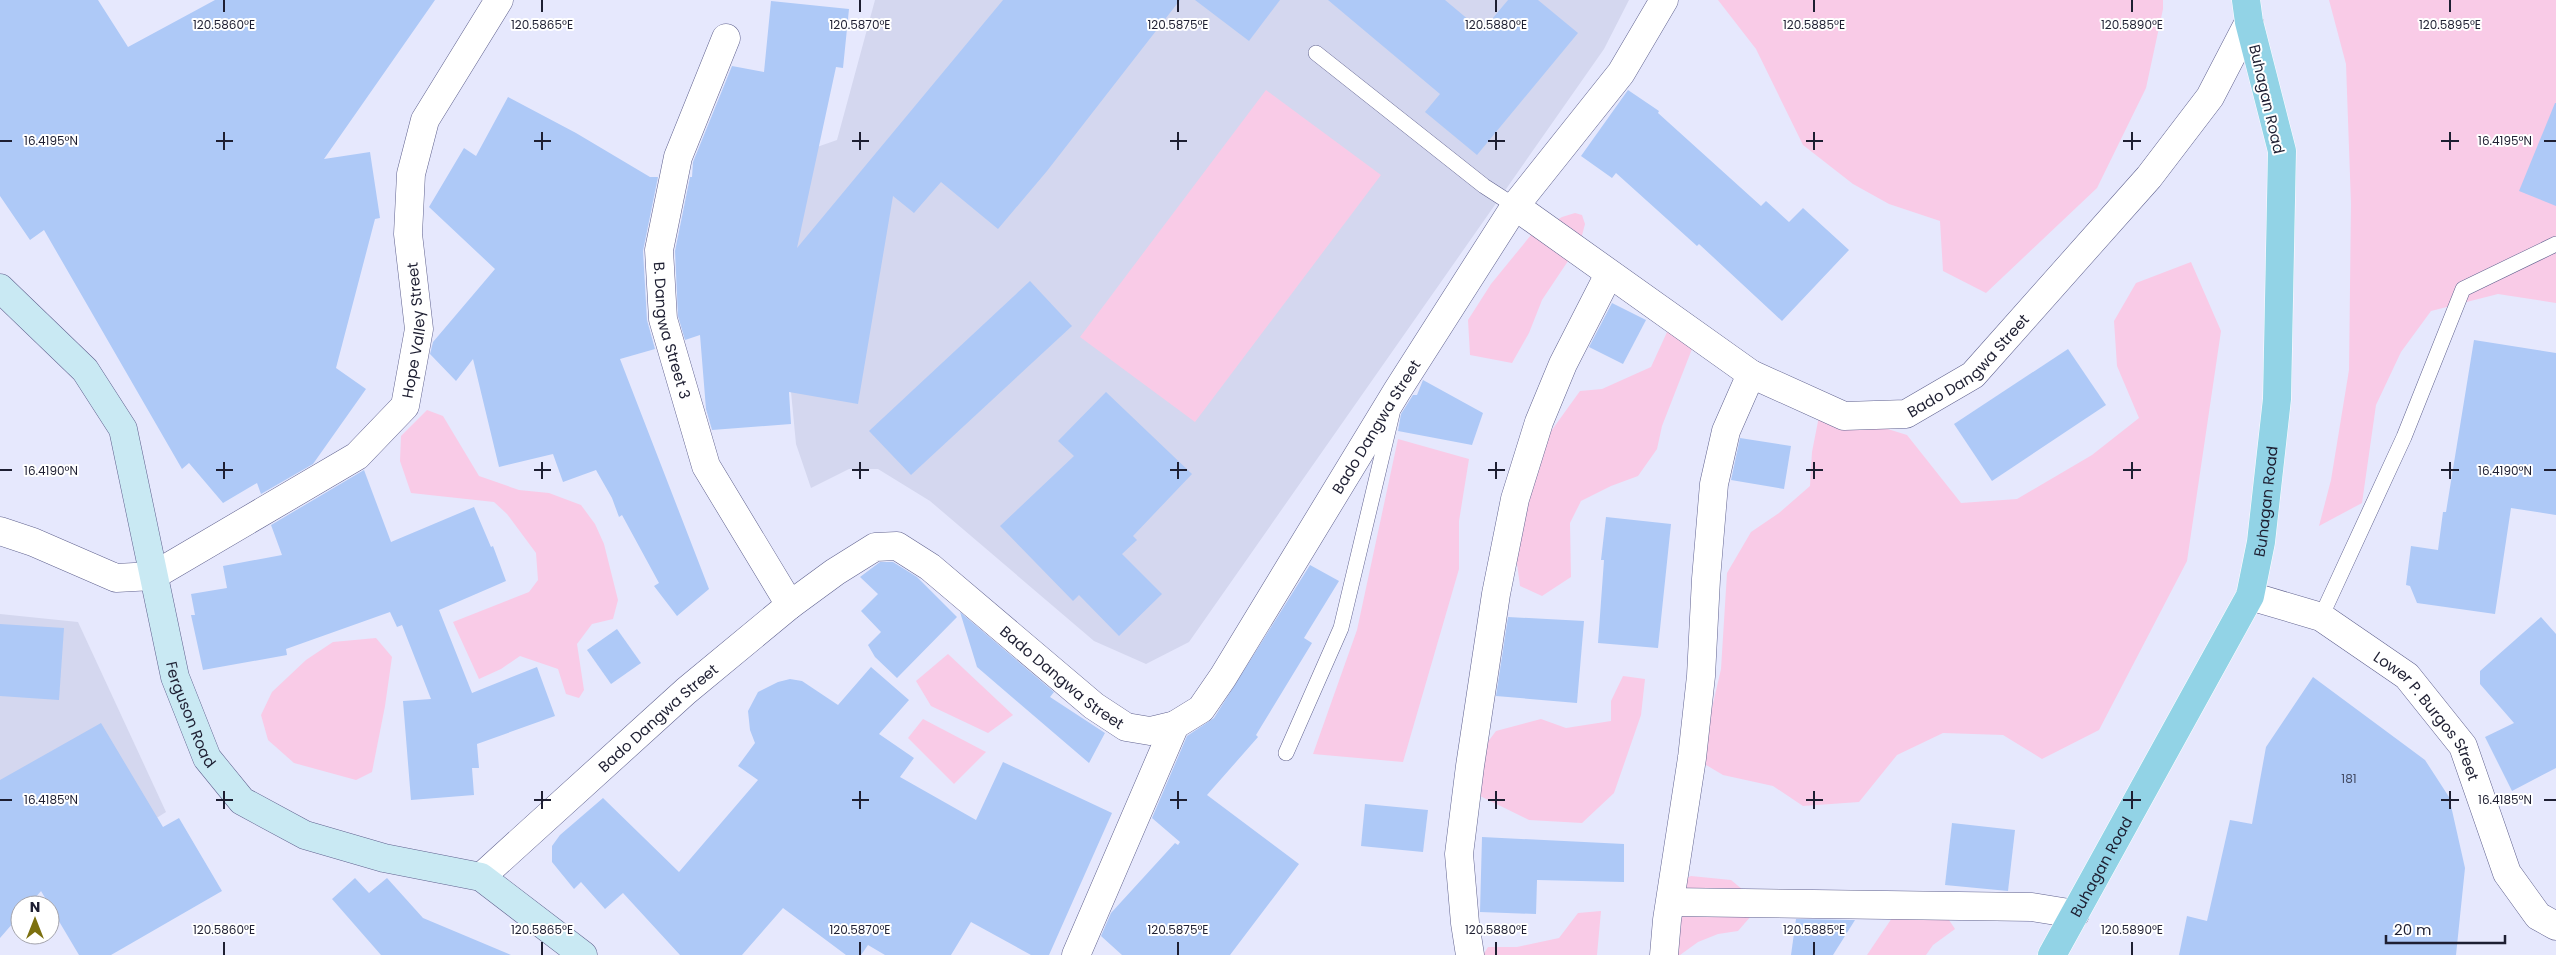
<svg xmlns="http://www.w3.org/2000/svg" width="2556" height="955" viewBox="0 0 2556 955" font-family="Poppins,sans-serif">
<rect width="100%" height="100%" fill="#e6e8fd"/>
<g fill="#d4d7ef">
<polygon points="875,0 1629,0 1604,49 1189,642 1146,664 1094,641 930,501 878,469 849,469 811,488 796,444 782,298 797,154 837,140"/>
<polygon points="0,614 78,622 166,812 16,907 0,894"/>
</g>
<g fill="#f9cbe7">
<polygon points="1718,0 2163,0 2163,9 2146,88 2097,188 1986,293 1943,271 1940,221 1889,204 1853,184 1803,145 1756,49"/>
<polygon points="2329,0 2556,0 2556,303 2498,294 2431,311 2401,352 2376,405 2362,503 2319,526 2331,480 2349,370 2351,204 2346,64"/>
<polygon points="1266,90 1381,175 1195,422 1080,337"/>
<polygon points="1575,213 1582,215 1585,224 1580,243 1542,300 1529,333 1512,363 1470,355 1468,320 1491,284 1531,235 1562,217"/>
<polygon points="2191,262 2221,331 2187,561 2099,730 2042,759 2003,735 1943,733 1897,755 1859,802 1803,806 1773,786 1723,775 1696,759 1708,725 1721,669 1727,573 1751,532 1779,513 1810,486 1812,452 1821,406 1846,416 1907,435 1961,503 2017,499 2092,455 2139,418 2117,366 2114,321 2136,283"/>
<polygon points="1679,306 1699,331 1662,426 1657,449 1638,476 1611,486 1581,501 1570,523 1571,577 1542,596 1520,586 1512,526 1549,434 1580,391 1602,389 1651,367"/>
<polygon points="427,410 443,416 479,476 519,490 549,493 581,505 595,524 604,544 618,600 613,619 592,624 577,644 584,690 579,698 566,694 558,669 520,656 501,669 479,679 453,622 529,592 538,580 536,553 507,514 494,502 411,493 400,461 401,436"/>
<polygon points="1398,439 1469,459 1459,521 1459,569 1403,762 1313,754 1357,630"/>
<polygon points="376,638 392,657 385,706 372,772 356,780 294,763 268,740 261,715 272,692 306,660 333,642"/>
<polygon points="948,654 1013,715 988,733 931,706 916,681"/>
<polygon points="1623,676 1645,679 1641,715 1614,793 1582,823 1529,820 1478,795 1478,755 1496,731 1541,719 1566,728 1611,721 1611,701"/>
<polygon points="923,719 986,752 954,784 908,738"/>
<polygon points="1691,876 1731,880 1749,895 1751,916 1738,931 1718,934 1698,942 1680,955 1658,955 1671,884"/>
<polygon points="1601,911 1597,955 1483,955 1488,947 1517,947 1559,938 1578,913"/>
<polygon points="1916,914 1949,920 1955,929 1933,945 1926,955 1867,955 1892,918"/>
</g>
<g fill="#aec9f7">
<polygon points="0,0 98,0 128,47 215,0 435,0 324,159 370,152 380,218 375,219 336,368 366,389 313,464 261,494 257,483 223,503 189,463 182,469 44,230 30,240 0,196"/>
<polygon points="1003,0 1180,0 1047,171 998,229 941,182 914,213 893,196 858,404 789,392 791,424 712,430 706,409 700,335 685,340 678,316 675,251 690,177 692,177 693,162 732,66 764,72 771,1 849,9 843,68 836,67 797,248"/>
<polygon points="1195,0 1280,0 1249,41"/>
<polygon points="1328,0 1445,0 1482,31 1508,0 1538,0 1578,33 1477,155 1425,112 1440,94"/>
<polygon points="1628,90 1659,111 1658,113 1761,206 1766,201 1789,222 1803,208 1849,250 1782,321 1699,244 1697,246 1616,173 1612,178 1581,156"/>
<polygon points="508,97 576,133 650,177 658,177 643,251 647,320 655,349 620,359 709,589 677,616 654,586 659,583 622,515 619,517 612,498 596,470 563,482 553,454 499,467 473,359 456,381 430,354 433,342 495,269 429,207 464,148 476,156"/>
<polygon points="2555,103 2556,103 2556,206 2519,191"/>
<polygon points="1030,281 1072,326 911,475 869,431"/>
<polygon points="1612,303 1646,320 1623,364 1589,347"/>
<polygon points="2474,340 2556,353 2556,515 2511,508 2495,614 2417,603 2410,586 2406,585 2411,546 2438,550 2443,512 2446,512"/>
<polygon points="2068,349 2106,405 1992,481 1954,424"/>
<polygon points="1423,380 1483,413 1472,445 1398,431 1401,414 1413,395 1417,395"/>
<polygon points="1106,392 1192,474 1133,536 1137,540 1122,554 1162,594 1119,636 1079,595 1073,601 1000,526 1074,456 1058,441"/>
<polygon points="1740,438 1791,446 1784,489 1731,480"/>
<polygon points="364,470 391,542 474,507 491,547 493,546 506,581 439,610 472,693 537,667 555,716 477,744 479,768 472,768 474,795 411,800 403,701 431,699 402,625 397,627 390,612 286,649 287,655 203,670 191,615 195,615 191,594 227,588 223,566 282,555 271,525"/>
<polygon points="1606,517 1671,524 1658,648 1598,643 1604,560 1601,560"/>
<polygon points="880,562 893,562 917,577 957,617 897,678 875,657 868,645 881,632 861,611 878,594 860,577"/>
<polygon points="1310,565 1339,581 1304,638 1312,643 1256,735 1258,737 1207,795 1299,864 1230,955 1122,955 1101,936 1111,913 1175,843 1178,845 1180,842 1152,818 1187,736 1214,718"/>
<polygon points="960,612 1054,692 1050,697 1105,733 1089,763 977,667"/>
<polygon points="1508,617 1584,621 1577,703 1496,696"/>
<polygon points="2541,617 2556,634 2556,768 2512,791 2485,737 2514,723 2480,684 2480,671"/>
<polygon points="0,624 64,628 59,700 0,696"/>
<polygon points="617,629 641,663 611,684 587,650"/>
<polygon points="871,667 909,700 879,734 914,758 900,777 976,820 1003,762 1112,813 1049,955 1031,955 971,922 951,955 885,955 868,945 861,955 846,955 783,908 742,955 680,955 623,893 605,909 581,882 574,889 552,862 552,846 560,835 603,798 679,872 758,780 738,766 755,743 750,730 748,711 758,692 778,682 790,679 802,681 838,705"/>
<polygon points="2313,677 2425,760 2449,797 2465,868 2456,955 2179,955 2187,916 2207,921 2230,820 2252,824 2266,747"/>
<polygon points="101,723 163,827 179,818 222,891 111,955 79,955 41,891 29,905 20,905 20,915 0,938 0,780"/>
<polygon points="1365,804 1428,810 1423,852 1361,846"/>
<polygon points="1952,823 2015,830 2008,891 1945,885"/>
<polygon points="1482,837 1624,844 1624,882 1537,880 1536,914 1480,912"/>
<polygon points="355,878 369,893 387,878 423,918 511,955 381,955 332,899"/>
<polygon points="1796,919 1855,920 1833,955 1791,955"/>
</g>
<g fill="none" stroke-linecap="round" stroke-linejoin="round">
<g stroke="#60628f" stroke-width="16">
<g id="service">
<polyline points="1316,53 1484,186 1515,206"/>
<polyline points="2321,617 2404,437 2463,289 2556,244"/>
<polyline points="1286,753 1341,628 1392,414"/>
</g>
</g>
<g stroke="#60628f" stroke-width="29">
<g id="minor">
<path id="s1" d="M726,38l-48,119 -19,93 4,69 43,147 84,139"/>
<polyline points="1515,206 1621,73 1664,0"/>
<path id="s2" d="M0,531l33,11 83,36 37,-2 204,-120 48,-50 14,-77 -11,-95 3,-60 14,-54 74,-120"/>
<polyline points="1671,902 2032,907 2075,914"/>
<polyline points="1076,955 1175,725"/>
<polyline points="1470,955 1465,923 1459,854 1470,766 1496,594 1515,499 1539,422 1563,364 1609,274"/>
<polyline points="1664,955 1667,920 1692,758 1701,676 1706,579 1714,484 1726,431 1751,374"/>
</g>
</g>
<g stroke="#60628f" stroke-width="29">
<g id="tertiary">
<path id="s3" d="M2250,596l71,21 86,59 56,70 44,127 31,43 18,10"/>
<path id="s4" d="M481,877l205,-186 104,-86 45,-33 40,-25 22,-1 33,21 164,139 32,21 24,4 25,-6 26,-16 22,-32 174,-286 118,-185 236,168 93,42 62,-2 67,-39 176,-198 61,-80 39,-75"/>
</g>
</g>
<g stroke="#60628f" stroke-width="29">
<g id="secondary">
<path id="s5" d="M0,288l85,82 38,59 52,248 32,81 35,43 63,34 79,23 97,19 102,78"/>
</g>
</g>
<g stroke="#fff" stroke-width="29">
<g id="primary">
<path id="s6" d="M2052,955l198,-359 11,-54 16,-143 5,-248 -33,-129 -3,-22"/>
</g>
</g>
<use href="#service" stroke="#fff" stroke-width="15"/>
<use href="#minor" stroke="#fff" stroke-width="28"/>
<use href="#tertiary" stroke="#fff" stroke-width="28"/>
<use href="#secondary" stroke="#c9e9f3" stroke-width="28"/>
<use href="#primary" stroke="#92d3e6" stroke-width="28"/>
</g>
<path fill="none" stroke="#1e1f32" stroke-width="2" d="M224,0v12M542,0v12M860,0v12M1178,0v12M1496,0v12M1814,0v12M2132,0v12M2450,0v12M224,132v18M542,132v18M860,132v18M1178,132v18M1496,132v18M1814,132v18M2132,132v18M2450,132v18M0,141h12M216,141h17M534,141h17M852,141h17M1170,141h17M1488,141h17M1806,141h17M2123,141h18M2441,141h18M2544,141h12M224,462v17M542,462v17M860,462v17M1178,462v17M1496,462v17M1814,462v17M2132,462v17M2450,462v17M0,470h12M216,470h17M534,470h17M852,470h17M1170,470h17M1488,470h17M1806,470h17M2123,470h18M2441,470h18M2544,470h12M224,791v18M542,791v18M860,791v18M1178,791v18M1496,791v18M1814,791v18M2132,791v18M2450,791v18M0,800h12M216,800h17M534,800h17M852,800h17M1170,800h17M1488,800h17M1806,800h17M2123,800h18M2441,800h18M2544,800h12M224,942v13M542,942v13M860,942v13M1178,942v13M1496,942v13M1814,942v13M2132,942v13"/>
<g text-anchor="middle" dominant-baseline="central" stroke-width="4" stroke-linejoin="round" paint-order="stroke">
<g font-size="12" fill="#424a63">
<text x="2349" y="778">181</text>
</g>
<g font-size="15" fill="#1e1f32" stroke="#fff">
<text transform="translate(2267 99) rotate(77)">Buhagan Road</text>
<text stroke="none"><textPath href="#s1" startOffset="305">B. Dangwa Street 3</textPath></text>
<text stroke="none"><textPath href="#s2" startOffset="545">Hope Valley Street</textPath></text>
<text stroke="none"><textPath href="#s4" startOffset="2036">Bado Dangwa Street</textPath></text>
<text stroke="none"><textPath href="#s4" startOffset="1242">Bado Dangwa Street</textPath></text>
<text stroke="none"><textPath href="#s6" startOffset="506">Buhagan Road</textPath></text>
<text stroke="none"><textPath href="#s4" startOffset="748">Bado Dangwa Street</textPath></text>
<text stroke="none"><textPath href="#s5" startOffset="482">Ferguson Road</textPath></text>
<text stroke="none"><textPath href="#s4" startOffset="238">Bado Dangwa Street</textPath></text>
<text stroke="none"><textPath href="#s3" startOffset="222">Lower P. Burgos Street</textPath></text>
<text stroke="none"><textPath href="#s6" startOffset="101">Buhagan Road</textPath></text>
</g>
</g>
<g font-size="12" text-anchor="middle" fill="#1e1f32" stroke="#fff" stroke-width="4" stroke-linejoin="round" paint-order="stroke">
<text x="224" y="29">120.5860°E</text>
<text x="542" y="29">120.5865°E</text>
<text x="860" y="29">120.5870°E</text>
<text x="1178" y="29">120.5875°E</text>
<text x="1496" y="29">120.5880°E</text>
<text x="1814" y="29">120.5885°E</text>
<text x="2132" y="29">120.5890°E</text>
<text x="2450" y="29">120.5895°E</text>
<text x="51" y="145">16.4195°N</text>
<text x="2505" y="145">16.4195°N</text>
<text x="51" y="475">16.4190°N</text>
<text x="2505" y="475">16.4190°N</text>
<text x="51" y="804">16.4185°N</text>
<text x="2505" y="804">16.4185°N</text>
<text x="224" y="934">120.5860°E</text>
<text x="542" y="934">120.5865°E</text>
<text x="860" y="934">120.5870°E</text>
<text x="1178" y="934">120.5875°E</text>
<text x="1496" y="934">120.5880°E</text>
<text x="1814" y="934">120.5885°E</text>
<text x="2132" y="934">120.5890°E</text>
</g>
<g transform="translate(35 920)"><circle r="24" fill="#ffffff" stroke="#a5a5ad"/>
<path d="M0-4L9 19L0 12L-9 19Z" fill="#7c700f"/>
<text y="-8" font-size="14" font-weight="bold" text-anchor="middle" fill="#1e1f32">N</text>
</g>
<path d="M2386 935v8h119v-8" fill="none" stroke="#1e1f32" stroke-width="2.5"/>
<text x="2394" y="935" font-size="15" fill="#1e1f32" stroke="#ffffff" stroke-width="4" paint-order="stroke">20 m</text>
</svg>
